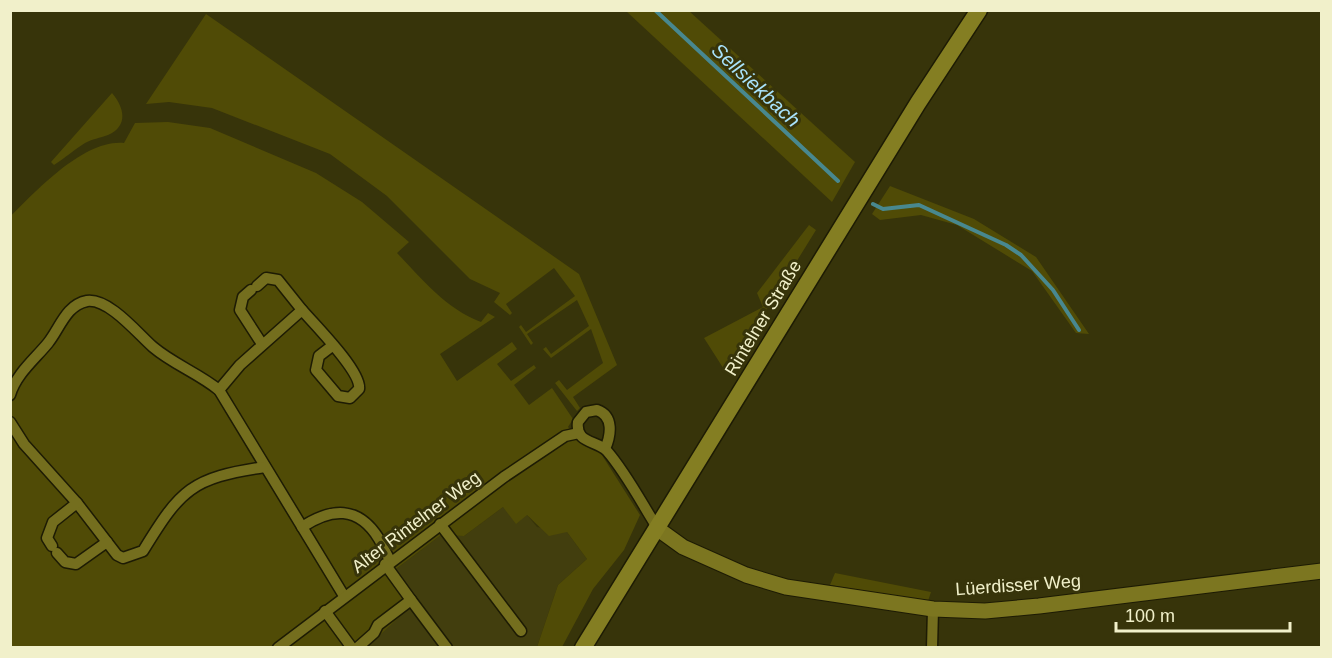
<svg xmlns="http://www.w3.org/2000/svg" width="1332" height="658" viewBox="0 0 1332 658" font-family="Arial,sans-serif">
<rect width="100%" height="100%" fill="#37340a"/>
<polygon fill="#423e0e" points="503,507 527,515 537,527 567,532 587,559 558,585 537,647 367,648 377,639 388,575 441,535 464,536"/>
<g fill="#504b06">
<polygon points="626,11 689,11 855,162 832,202"/>
<polygon points="206,14 579,274 617,365 573,397 580,408 577,411 555,383 559,380 567,390 603,363 591,329 551,358 543,349 546,347 551,354 589,326 577,300 527,334 533,343 531,345 519,327 521,325 526,332 575,296 554,268 506,304 512,313 510,315 494,302 500,293 470,279 387,196 330,154 212,108 169,102 146,104"/>
<path d="M112,93c12,14 17,33 -4,42 -8,3 -16,4 -23,8 -10,6 -20,15 -31,22l-3,-3z"/>
<path d="M168,122l42,6 106,45 46,29 47,40 -12,11c26,27 48,55 84,69l7,-9 7,4 -55,37 17,27 55,-39 5,7 -20,15 14,17 23,-16 2,3 -22,17 15,20 23,-17 21,31 -5,8 14,15 18,10 40,63 -16,35 -31,39 -31,58h-25l21,-62 29,-26 -20,-27 -18,4 -22,-21 -11,9 -13,-17 -39,29 -23,-1 -53,40 22,32 -43,40h-356l-1,-430c26,-26 74,-78 114,-74l11,-20z"/>
<polygon points="890,186 974,219 1036,257 1089,334 1076,333 1032,271 957,225 921,215 880,220 872,214"/>
<polygon points="809,225 816,230 727,374 704,338 763,307 757,293"/>
<polygon points="835,573 931,592 928,601 830,585"/>
</g>
<g fill="none" stroke-linecap="round" stroke-linejoin="round">
<g stroke="#48888f" stroke-width="4">
<polyline points="655,10 838,181"/>
<polyline points="873,204 883,209 919,205 1006,245 1021,255 1053,290 1079,330"/>
</g>
<g stroke="#1d1b04" stroke-width="13">
<g id="street">
<polyline points="257,286 266,278 278,280 302,310"/>
<polyline points="251,290 243,297 240,310 262,344"/>
<path d="M219,390l21,-25 62,-55c13,15 60,62 57,79l-9,9 -12,-2 -22,-26 3,-14 13,-10"/>
<path d="M10,395c6,-21 25,-36 38,-52 12,-15 18,-38 39,-42 22,-3 51,33 66,46 20,17 45,26 66,43l125,206"/>
<path d="M10,422l14,22 53,59 40,52 6,3 20,-7c38,-62 48,-73 122,-84"/>
<path d="M605,449c6,-14 9,-33 -8,-39l-11,2 -8,10c-3,22 19,18 29,29 20,23 35,53 51,78"/>
<polyline points="440,524 521,631"/>
<path d="M302,527c29,-19 56,-22 77,12 4,7 7,15 11,21"/>
<polyline points="52,546 47,538 53,522 77,503"/>
<polyline points="57,553 65,562 76,564 107,542"/>
<polyline points="411,600 447,648"/>
<polyline points="325,611 352,648"/>
<polyline points="278,648 504,477 565,436 579,433"/>
<polyline points="357,648 374,633 378,625 411,600 385,564"/>
<polyline points="932,648 933,609"/>
</g>
</g>
<g stroke="#1d1b04" stroke-width="17">
<polyline id="secondary" points="658,529 683,547 746,575 786,587 933,609 985,611 1039,606 1322,571"/>
</g>
<g stroke="#1d1b04" stroke-width="19">
<polyline id="primary" points="583,648 918,103 979,10"/>
</g>
<use href="#street" stroke="#746e1e" stroke-width="10"/>
<use href="#secondary" stroke="#7c7620" stroke-width="15"/>
<use href="#primary" stroke="#847e22" stroke-width="16"/>
</g>
<g text-anchor="middle" dominant-baseline="central" stroke-width="6" stroke-linejoin="round" paint-order="stroke">
<g font-size="18" fill="#f1f0ca" stroke="#37340a">
<text transform="translate(763 318) rotate(-59)">Rintelner Straße</text>
<text transform="translate(416 522) rotate(-37)">Alter Rintelner Weg</text>
<text transform="translate(1018 585) rotate(-4)">Lüerdisser Weg</text>
</g>
<g font-size="20" font-style="italic" fill="#a9e3fc" stroke="#37340a">
<text transform="translate(756 85) rotate(43)">Sellsiekbach</text>
</g>
</g>
<rect width="1332" height="658" fill="none" stroke="#f1f0ca" stroke-width="24"/>
<path d="M1116 622v9h174v-9" fill="none" stroke="#f1f0ca" stroke-width="3"/>
<text x="1125" y="622" font-size="18" fill="#f1f0ca" stroke="#37340a" stroke-width="4.5" paint-order="stroke">100 m</text>
</svg>
